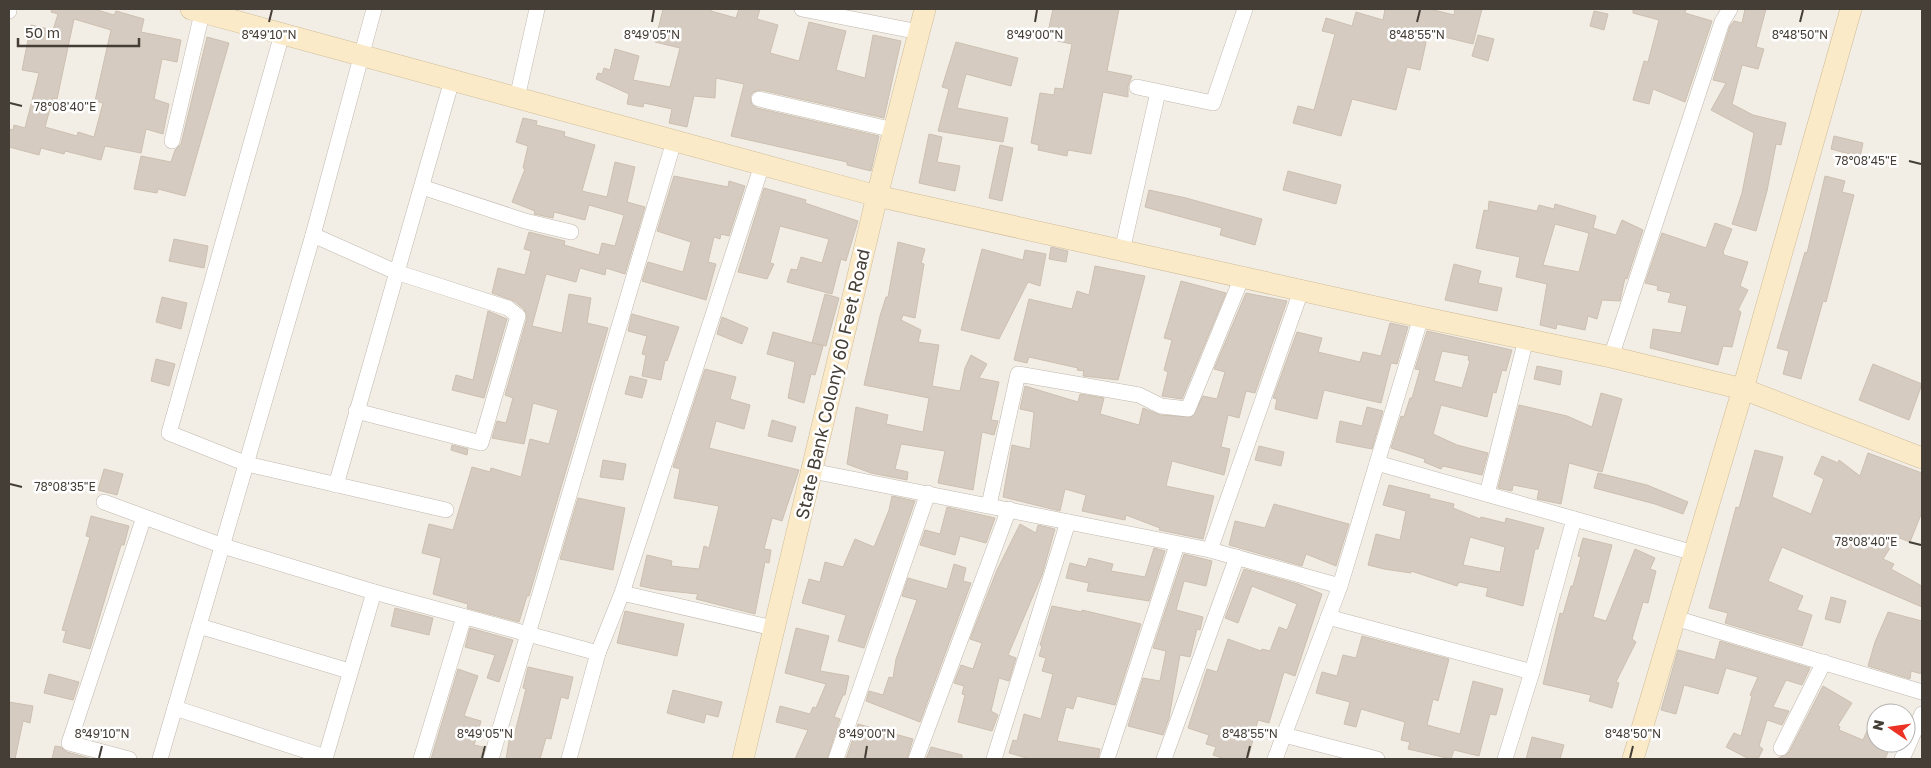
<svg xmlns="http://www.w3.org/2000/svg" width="1931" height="768" viewBox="0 0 1931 768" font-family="'Golos Text',sans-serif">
<rect width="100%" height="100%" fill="#f2eee6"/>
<g fill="#d6cbc0" stroke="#cdc0b0" fill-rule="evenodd">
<path d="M52,9h42l20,6 2,-4 28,8 -3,13 40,8 -4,22 -15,-3 -8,40 15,5 -6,30 -17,-5 -5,24 -36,-7 -4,14 -36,-9 -1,3 -23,-6 -2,7 -30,-8v-18l4,1 1,-5 11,3 14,-55 -17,-3 9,-45 22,5 5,-16 -7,-2zM74,19l37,11 -16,71 8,2 -9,34 -16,-5 -1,4 -32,-9 8,-29 4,1z"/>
<polygon points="663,9 712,9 711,11 736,18 739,9 760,9 757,19 778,25 770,53 799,61 809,22 846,31 836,70 865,78 873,35 901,41 884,118 761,90 753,92 750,97 752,105 757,108 879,136 871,171 847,165 847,162 731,136 744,84 716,78 715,98 694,96 687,127 669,123 672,109 644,103 643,107 627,104 629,94 596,79 598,73 602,74 604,68 610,70 615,49 639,56 633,80 670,87 680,48 655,42"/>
<polygon points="1053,9 1119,9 1107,71 1132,76 1128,86 1128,97 1103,92 1091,154 1068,150 1067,156 1038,150 1039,145 1031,143 1040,93 1054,95 1055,88 1063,89 1072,44 1057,41 1059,35 1048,32"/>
<polygon points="1385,9 1430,9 1454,15 1455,9 1482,9 1473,44 1428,33 1420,70 1407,67 1396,110 1352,99 1341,136 1293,123 1298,106 1314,110 1335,34 1322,31 1326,18 1352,26 1356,12 1383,20"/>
<polygon points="1633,9 1686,9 1685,13 1712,21 1685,102 1653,89 1649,104 1633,100 1644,61 1648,62 1659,20 1633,13"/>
<polygon points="1745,9 1766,9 1756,47 1764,49 1758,69 1742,65 1732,104 1753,115 1786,123 1781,145 1776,144 1767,191 1756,231 1732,224 1742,193 1754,133 1711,110 1726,83 1713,80 1730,26 1734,21 1742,23"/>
<polygon points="1594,11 1608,14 1604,30 1590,26"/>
<polygon points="1478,35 1494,39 1488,61 1472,56"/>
<polygon points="207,37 229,43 185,196 158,189 157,193 134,189 141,156 171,162 175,150 181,144"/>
<polygon points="956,42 1018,58 1011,86 966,74 957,108 1008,118 1003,142 938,131 949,89 942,87"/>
<polygon points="523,118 537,121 536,125 565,132 564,136 595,145 582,191 607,197 615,162 635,167 627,202 645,207 625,274 606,268 605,275 580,268 576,282 546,274 532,326 562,333 569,294 591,298 587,323 608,328 529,596 527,596 519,622 467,608 468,604 433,594 441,558 422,553 429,524 453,530 472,467 490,472 491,468 521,477 530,439 549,444 558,410 533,403 524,444 492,438 497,421 506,423 513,398 505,395 527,318 524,309 514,301 492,293 498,268 525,275 531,251 524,249 529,232 565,241 564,245 599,255 602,243 615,246 624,215 589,205 585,220 554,212 553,218 534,214 535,211 512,202 525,169 523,168 528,146 516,142"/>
<polygon points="929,134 942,137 937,162 960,166 955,191 919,183"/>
<polygon points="1834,136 1863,143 1860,157 1831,149"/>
<polygon points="1000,145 1013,148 1002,201 989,198"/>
<polygon points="1288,171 1341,185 1336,204 1283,190"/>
<polygon points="674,176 728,187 729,181 745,186 729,236 721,234 720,239 714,237 708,262 716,264 706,300 642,281 648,262 683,272 691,242 657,231"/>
<polygon points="1825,176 1845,181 1842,192 1854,195 1826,302 1823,301 1801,379 1783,374 1789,351 1777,348 1805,252 1807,253"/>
<polygon points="764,188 806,200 805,203 858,221 846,261 841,259 832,294 787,282 791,269 797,270 801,257 822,263 829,239 780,226 770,263 774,264 767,279 738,272"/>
<polygon points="1149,190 1186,198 1262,219 1255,245 1220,235 1222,228 1145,207"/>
<path d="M1489,201l48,10 2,-6 15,4 1,-5 41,12 -3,12 23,7 6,-15 21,10 -16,49 -2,-1 -5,23 -18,-1 -5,19 -9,-3 -3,14 -28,-6 -1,5 -16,-4 7,-41 -31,-7 4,-20 -44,-9 8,-38 4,1zM1555,224l34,9 -10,39 -36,-7z"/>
<polygon points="1715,223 1732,229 1723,252 1724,255 1748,262 1740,286 1748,290 1738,310 1741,312 1732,347 1723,346 1718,365 1650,348 1653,329 1681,333 1687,306 1668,302 1671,293 1657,290 1658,286 1645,283 1662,233 1706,248"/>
<polygon points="174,239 208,246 204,268 169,261"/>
<polygon points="898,242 925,249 921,263 924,264 915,318 903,315 901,320 921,330 918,342 939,345 932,386 960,391 965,368 971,355 987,364 979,378 999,382 991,420 998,421 994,435 982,432 973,490 938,483 945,451 901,444 895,469 908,472 907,480 871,473 847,464 856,407 888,415 886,424 923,432 929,398 864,385 880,316 886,297 888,297"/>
<polygon points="1051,247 1068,251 1066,262 1049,259"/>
<polygon points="982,249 1023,260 1025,250 1046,254 1040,286 1028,282 999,339 961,330"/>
<polygon points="1454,264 1481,271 1478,283 1502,288 1497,311 1445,300"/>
<polygon points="1095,266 1145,276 1118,380 1083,376 1084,371 1077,370 1078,368 1029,357 1027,363 1014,360 1029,299 1072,309 1077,291 1089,295"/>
<polygon points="1181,281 1226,293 1182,399 1162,396 1168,372 1164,370 1172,340 1164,338"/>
<polygon points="1246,293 1287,301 1255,393 1246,391 1239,418 1228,415 1221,447 1230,449 1224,475 1172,461 1166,486 1214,496 1203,539 1159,530 1160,528 1126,515 1125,520 1082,511 1086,495 1065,489 1060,511 1003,497 1012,445 1030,449 1034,412 1020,409 1025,386 1078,402 1080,394 1104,398 1100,414 1139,425 1143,408 1160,415 1192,417 1203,396 1217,399 1225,372 1214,369"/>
<polygon points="825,294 839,298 826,346 812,343"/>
<polygon points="162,297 187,303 181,329 156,322"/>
<polygon points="488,311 507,319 484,398 452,390 456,375 473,380"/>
<polygon points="632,314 679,327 667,361 665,360 661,380 642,376 646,355 642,354 647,336 628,331"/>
<polygon points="722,317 748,328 742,344 717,334"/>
<polygon points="1390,323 1408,327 1397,364 1391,363 1381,403 1324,390 1317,419 1275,409 1277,399 1273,398 1297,332 1322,338 1318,352 1360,362 1363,352 1381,356"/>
<path d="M1427,331l85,19 -6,21 -4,-1 -6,23 -3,-1 -6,25 -46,-12 -8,29 24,11 31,8 -6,22 -39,-9 -2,3 -17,-7 1,-3 -34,-11 10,-32 3,1 6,-19h2l8,-28 -5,-1zM1442,351l27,5 -1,4 2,1 -8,27 -28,-7z"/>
<polygon points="773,332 823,346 815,375 811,374 804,403 788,398 795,362 767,354"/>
<polygon points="156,359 175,364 169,386 151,381"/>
<polygon points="1873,364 1922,384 1909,420 1859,400"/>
<polygon points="1537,366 1562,371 1560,385 1534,379"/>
<polygon points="705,369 736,377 730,399 750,405 744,429 716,421 709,448 799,470 782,521 772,518 764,549 771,550 769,563 765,562 755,614 696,599 698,594 659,590 640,586 647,555 672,561 671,566 699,569 704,546 709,548 719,506 674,498 680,469 673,467"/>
<polygon points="630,376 647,380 642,398 625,394"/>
<polygon points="1601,393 1622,399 1602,472 1569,463 1561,504 1537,499 1539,490 1513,485 1512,491 1498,488 1519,405 1567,416 1592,427"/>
<polygon points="1367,407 1383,411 1372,449 1336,442 1340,421 1362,426"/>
<polygon points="772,420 796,427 792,442 768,436"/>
<polygon points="452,445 468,449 467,455 451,450"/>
<polygon points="1259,446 1284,452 1281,466 1255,460"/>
<polygon points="1755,450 1783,457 1772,497 1811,514 1824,479 1814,474 1822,456 1838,463 1839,460 1860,476 1868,453 1922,473 1922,512 1910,542 1897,537 1883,559 1894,564 1891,569 1922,586 1922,607 1782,547 1768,581 1803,596 1797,610 1812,615 1802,646 1725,623 1728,613 1709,608 1736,507 1739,508"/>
<polygon points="603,460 626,464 623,480 600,477"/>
<polygon points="104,469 123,474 117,495 98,490"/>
<polygon points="1598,473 1647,485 1688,502 1683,514 1655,504 1594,488"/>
<path d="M1389,485l41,10 -1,3 25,6 -1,4 27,11 1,-2 24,6 1,-5 38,10 -6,21h-3l-12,57 -37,-10 2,-8 -29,-6 -2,4 -46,-15v2l-27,-4 -16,-4 8,-31 24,6 6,-29 -23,-6zM1470,537l35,10 -5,25 -37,-7z"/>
<polygon points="892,496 915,501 864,648 838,641 846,615 802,603 809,579 820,582 825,562 843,567 855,539 874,547 889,510"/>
<polygon points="578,498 625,508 613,570 560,559"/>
<polygon points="1274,504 1349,524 1336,566 1306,554 1302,566 1229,545 1235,521 1265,528"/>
<polygon points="947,507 995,518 986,543 960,536 955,555 920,545 925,530 940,534"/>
<polygon points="91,516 129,526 124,545 121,545 90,649 63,642 66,631 62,630 90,537 86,536"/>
<polygon points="1020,524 1036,533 1038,525 1055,529 1042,575 1008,655 1016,658 1009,681 999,678 991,711 998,715 992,731 958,722 965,695 962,694 964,686 954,683 961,665 973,669 982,643 970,639 997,570"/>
<polygon points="1583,538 1612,545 1593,617 1606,621 1635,549 1655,558 1650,569 1656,571 1648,603 1643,602 1632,639 1636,642 1616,682 1619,683 1612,708 1589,701 1591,695 1543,684 1560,613 1563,614 1571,586 1573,586 1581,557 1578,556"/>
<polygon points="1154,548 1165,551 1149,601 1087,591 1089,583 1066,578 1070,563 1086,567 1089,558 1113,564 1111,571 1145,577"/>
<polygon points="1184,554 1212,561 1206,586 1184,581 1176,610 1203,617 1200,630 1197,629 1190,657 1180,655 1169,718 1163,735 1128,726 1143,678 1160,681 1166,651 1153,648"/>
<polygon points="954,564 966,568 963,581 971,583 920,722 866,701 869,691 883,695 889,677 893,678 896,659 917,600 902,596 908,578 947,589"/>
<polygon points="1244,569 1298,584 1322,594 1295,676 1284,672 1269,723 1258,720 1248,759 1225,759 1213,755 1216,747 1206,744 1209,735 1188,728 1207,669 1217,672 1228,639 1261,651 1262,649 1270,651 1279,627 1287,630 1297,604 1252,586 1238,623 1225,618"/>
<polygon points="1831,597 1846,601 1840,623 1825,619"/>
<polygon points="1052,606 1082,612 1082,610 1141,624 1115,705 1077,696 1073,709 1066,707 1057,741 1100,749 1098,759 1030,759 1009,753 1013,740 1017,741 1024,714 1041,719 1053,674 1042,671 1046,658 1039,656 1042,646 1040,645"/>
<polygon points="395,608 433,618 429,635 391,626"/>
<polygon points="625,611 684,624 677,656 617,643"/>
<polygon points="1888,612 1922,621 1922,674 1911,671 1910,679 1868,666 1875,642"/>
<polygon points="470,628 513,640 499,682 487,678 495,655 465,647"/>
<polygon points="796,628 829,636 820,671 849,676 845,695 843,695 834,717 840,719 827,759 795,759 808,730 776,722 780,706 810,714 813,707 816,708 826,684 785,673"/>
<polygon points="1362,636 1449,659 1438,701 1433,699 1427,725 1460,734 1473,681 1503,689 1496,715 1490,714 1479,756 1454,750 1451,759 1408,749 1410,742 1401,740 1405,722 1361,709 1356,727 1344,724 1350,702 1316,693 1322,672 1337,676 1343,655 1356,658"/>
<polygon points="1720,641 1810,668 1802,685 1786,680 1773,707 1789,711 1782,725 1767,720 1759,746 1763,749 1758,759 1749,759 1726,747 1734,733 1741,736 1752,696 1750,695 1758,677 1726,668 1718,694 1684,685 1676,714 1661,710 1678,650 1715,660"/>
<polygon points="528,667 573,677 568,699 561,697 551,739 546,738 540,759 506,759 510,735 514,736 526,689 523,688"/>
<polygon points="458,669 478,676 464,716 481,721 474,745 483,747 480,759 431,759"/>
<polygon points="49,674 79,682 73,700 44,693"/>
<polygon points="1823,686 1852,703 1838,725 1840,727 1839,730 1863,740 1876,711 1876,743 1892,743 1885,759 1777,759 1789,752"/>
<polygon points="673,690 722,702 718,717 706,714 704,723 667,713"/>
<polygon points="9,702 33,706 30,723 23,721 15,759 9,759"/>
<polygon points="858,724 913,739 907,759 846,759"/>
<polygon points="1532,737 1564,745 1560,759 1526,759"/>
<polygon points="55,746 61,747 67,752 92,759 52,759"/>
<polygon points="931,747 962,755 962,759 926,759"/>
</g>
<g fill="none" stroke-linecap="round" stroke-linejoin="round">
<g stroke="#c0b7ad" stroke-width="16">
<g id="street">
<polyline points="802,9 919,32"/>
<polyline points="9,11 9,9"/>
<polyline points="282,34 169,433 247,464 446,510"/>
<polyline points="1137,87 1213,103 1245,9"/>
<polyline points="517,98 537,9"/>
<polyline points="759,99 894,130"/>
<polyline points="172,141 203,9"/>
<polyline points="422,187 525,221 571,232"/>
<polyline points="313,235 396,272 508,308 518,316 481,443 356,411"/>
<polyline points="1122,251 1158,92"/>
<polyline points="1611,357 1722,22 1730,9"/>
<polyline points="1377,463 1694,553"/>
<polyline points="812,471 1210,550 1301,291"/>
<polyline points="336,485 452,80"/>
<polyline points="1487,494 1526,339"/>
<polyline points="104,502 223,546 374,592"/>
<polyline points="989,505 1018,374 1139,395 1161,406 1188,409 1242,277"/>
<polyline points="1210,550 1340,586"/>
<polyline points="622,593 773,628"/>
<polyline points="1328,617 1532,672"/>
<polyline points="1675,618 1922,692"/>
<polyline points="199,626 349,671"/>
<polyline points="175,708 325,757"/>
<polyline points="1284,735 1377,759"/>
<polyline points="1781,748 1824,662"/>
<polyline points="129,759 69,743 144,517"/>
<polyline points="160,759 313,235 374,9"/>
<polyline points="325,759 374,592 598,653"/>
<polyline points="421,759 464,617"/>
<polyline points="491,759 674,141"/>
<polyline points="569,759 598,653 622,593 762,165"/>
<polyline points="836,759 928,493"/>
<polyline points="916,759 1009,509"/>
<polyline points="994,759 1068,522"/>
<polyline points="1107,759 1177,545"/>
<polyline points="1164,759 1237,557"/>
<polyline points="1275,759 1340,586 1421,317"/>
<polyline points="1505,759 1532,672 1574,519"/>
<polyline points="1902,759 1922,714"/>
</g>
</g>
<g stroke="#cfbc98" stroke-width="22">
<g id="secondary">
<polyline points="191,9 877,196 1421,317 1611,357 1743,389 1922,458"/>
<polyline points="743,759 877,196 925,9"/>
<polyline points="1633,759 1743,389 1851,9"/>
</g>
</g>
<use href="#street" stroke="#fff" stroke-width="15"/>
<use href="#secondary" stroke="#fbeac8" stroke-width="21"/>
</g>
<path fill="none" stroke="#443e36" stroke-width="2" d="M269,22l3,-12M652,22l2,-12M1035,22l2,-12M1417,22l3,-12M1800,22l3,-12M10,103l12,3M1909,161l12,3M10,484l12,3M1909,542l12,3M99,758l3,-12M482,758l3,-12M865,758l2,-12M1247,758l3,-12M1630,758l3,-12"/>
<g text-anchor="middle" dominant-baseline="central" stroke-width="5" stroke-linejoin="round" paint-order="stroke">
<g font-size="18" fill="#443e36" stroke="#fff">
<text transform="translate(832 384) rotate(-77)">State Bank Colony 60 Feet Road</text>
</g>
</g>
<g font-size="12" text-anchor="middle" fill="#443e36" stroke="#fff" stroke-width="5" stroke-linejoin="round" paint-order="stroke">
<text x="269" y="39">8°49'10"N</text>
<text x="652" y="39">8°49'05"N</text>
<text x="1035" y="39">8°49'00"N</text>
<text x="1417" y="39">8°48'55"N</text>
<text x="1800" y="39">8°48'50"N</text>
<text x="65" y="111">78°08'40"E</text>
<text x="1866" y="165">78°08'45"E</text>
<text x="65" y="491">78°08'35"E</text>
<text x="1866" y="546">78°08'40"E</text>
<text x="102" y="738">8°49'10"N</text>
<text x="485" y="738">8°49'05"N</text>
<text x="867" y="738">8°49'00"N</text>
<text x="1250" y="738">8°48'55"N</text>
<text x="1633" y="738">8°48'50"N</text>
</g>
<rect width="1931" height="768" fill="none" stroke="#443e36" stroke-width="20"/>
<g transform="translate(1891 728) rotate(283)"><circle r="24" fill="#ffffff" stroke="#b4b2af"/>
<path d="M0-4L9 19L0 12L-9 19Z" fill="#eb3224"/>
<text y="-8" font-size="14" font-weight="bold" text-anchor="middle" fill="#443e36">N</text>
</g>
<path d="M18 38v8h121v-8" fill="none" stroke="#443e36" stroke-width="2.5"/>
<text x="25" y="38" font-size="15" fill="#443e36" stroke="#ffffff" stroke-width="4" paint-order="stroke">50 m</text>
</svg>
